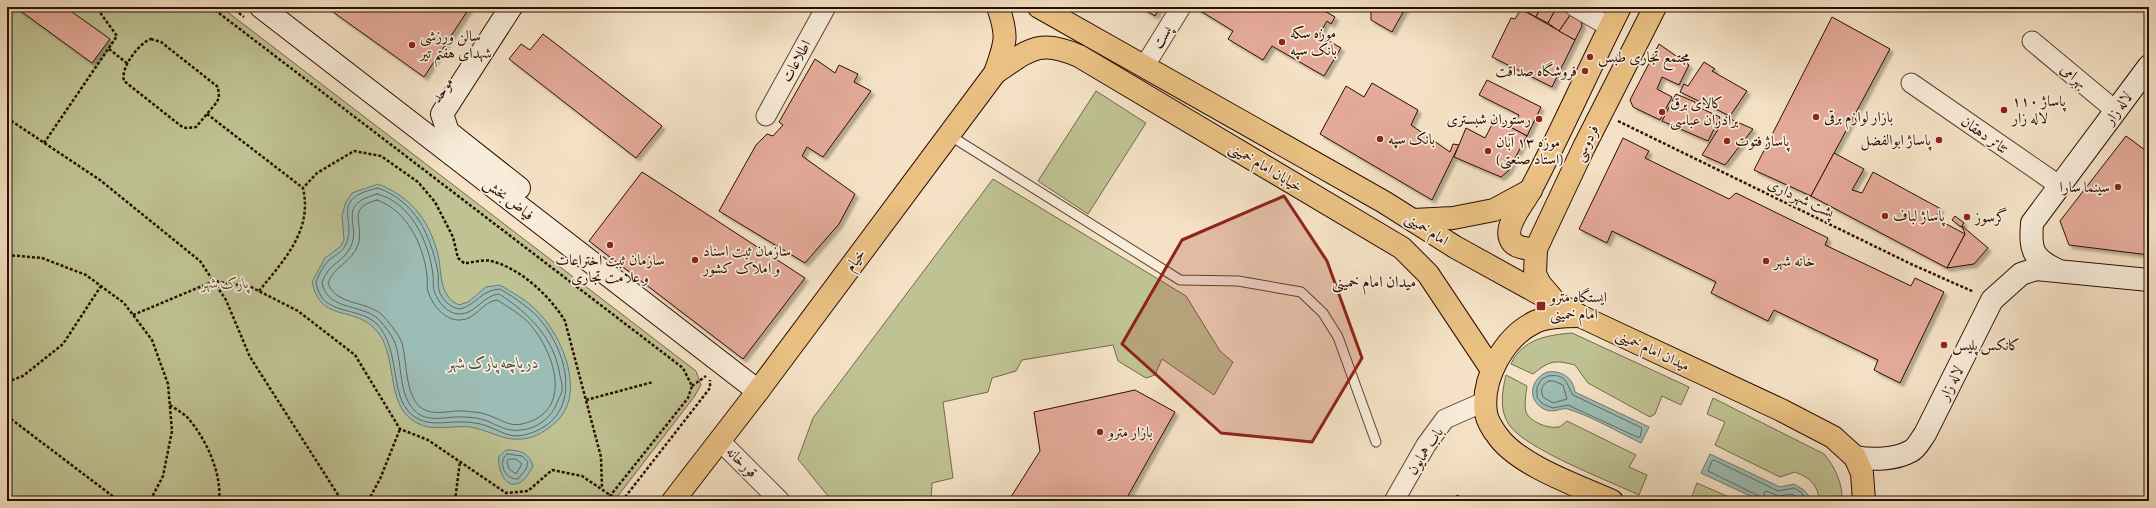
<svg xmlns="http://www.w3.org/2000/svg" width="2156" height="508" viewBox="0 0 2156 508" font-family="Alegreya,Amiri,serif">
<defs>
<filter id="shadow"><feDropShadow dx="3.5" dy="3.5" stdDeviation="1" flood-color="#0004"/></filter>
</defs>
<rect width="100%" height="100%" fill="#f5e2c6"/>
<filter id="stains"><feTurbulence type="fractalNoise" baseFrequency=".005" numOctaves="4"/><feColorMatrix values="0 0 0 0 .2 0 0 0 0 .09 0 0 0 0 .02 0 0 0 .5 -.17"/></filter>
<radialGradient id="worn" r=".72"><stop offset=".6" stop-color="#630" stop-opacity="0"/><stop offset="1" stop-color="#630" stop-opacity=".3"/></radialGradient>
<g fill="#bfc293" stroke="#75684a">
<polygon points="7,7 221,7 696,371 701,385 694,397 614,501 7,501"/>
<polygon points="1096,91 1146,123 1088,214 1038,181"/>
<polygon points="993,179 1186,296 1220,351 1233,362 1214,395 1162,359 1155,375 1146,378 1118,361 1113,345 1022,360 1016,371 992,378 988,392 943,402 953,478 932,483 931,501 832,501 798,459 813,418"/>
<path d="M1572,333l117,54 -8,18 -19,-9 -7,18 -5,3 -62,-34 -13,-18c-20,-5 -25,-5 -42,9l-22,-10c11,-25 37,-29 61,-31z"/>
<path d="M1506,375l21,11c-1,8 -3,18 -1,26 4,10 22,17 33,15 2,-1 6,-4 8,-6l69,34 -7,12 18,8 -8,20c-30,-14 -111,-45 -129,-69 -11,-15 -8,-34 -4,-51z"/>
<path d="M1713,398l111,56c11,13 19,30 18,47h-23c-1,-17 -9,-23 -24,-29l-15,5 -65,-32 10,-23 -18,-8z"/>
<polygon points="1697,483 1738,501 1690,501"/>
</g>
<g fill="#9cbdb6" stroke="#6f776e">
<path d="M378,184c31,12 50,34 59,67 6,20 0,44 22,54l9,-3 18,-15 14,-2c13,8 27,15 37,26 25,24 50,83 19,111 -9,8 -20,16 -34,17 -19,2 -33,-9 -52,-12 -18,-2 -36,5 -53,-4 -35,-18 -16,-71 -44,-96 -23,-21 -52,-5 -61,-45l13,-24 16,-12 3,-6 -2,-25 4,-13 6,-9z"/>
<path d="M1547,372c14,-2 26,5 28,20l74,35 -8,16c-23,-11 -48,-26 -73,-34 -8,-2 -15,6 -26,-1 -15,-10 -11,-29 5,-36z"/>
<path d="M506,450c13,0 23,2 27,16 -3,5 -7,14 -14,17 -15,7 -22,-17 -20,-27z"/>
<polygon points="1710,454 1780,487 1794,484 1804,490 1809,496 1809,501 1761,501 1701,473"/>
</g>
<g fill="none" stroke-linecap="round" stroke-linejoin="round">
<g stroke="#64665c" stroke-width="1">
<path d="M378,188c38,14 52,46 60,84 1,6 -1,12 1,18 2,9 12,19 22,19 16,-5 20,-19 39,-20 12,7 24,15 34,24 35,35 53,107 -10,122 -16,4 -26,-6 -40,-10 -6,-2 -15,-3 -21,-3 -19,-1 -36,6 -52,-8 -22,-20 -10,-64 -34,-90 -20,-19 -56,-7 -61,-42 3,-8 7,-16 13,-22 5,-4 12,-7 16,-14 14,-25 -18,-47 33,-58z"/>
<path d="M377,194c34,8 52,48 56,81 1,6 -1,12 2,18 3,9 13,21 24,21 16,1 24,-19 40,-20 30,19 56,45 61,82 1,4 3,10 2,15 -1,4 -4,9 -6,14 -5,13 -20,24 -35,25 -13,2 -22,-4 -34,-9 -7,-3 -17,-4 -24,-4 -17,-1 -36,7 -49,-7 -15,-16 -12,-44 -18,-64 -2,-8 -9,-17 -14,-23 -16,-21 -54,-10 -60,-40 6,-19 18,-19 27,-33 15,-25 -16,-44 28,-56z"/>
<path d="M377,200c30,10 47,46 50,76 1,6 -1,12 2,18 4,12 17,27 31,26 16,0 23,-19 37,-20 10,6 21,13 30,21 27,28 49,91 -5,103 -13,3 -22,-5 -34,-9 -7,-3 -17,-3 -24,-4 -15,-1 -31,6 -44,-4 -15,-13 -13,-46 -18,-64 -3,-8 -11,-18 -17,-25 -14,-18 -49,-11 -57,-35 5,-16 24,-21 30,-38 7,-22 -13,-37 19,-45z"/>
<path d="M1548,376c20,-3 18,9 25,19l69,33 -2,9h-3l-69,-32 -15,3 -10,-4 -6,-6v-11l4,-7z"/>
<path d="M1549,381h5l9,4 4,14 -14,4 -10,-6c-3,-7 -1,-13 6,-16z"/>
<path d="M507,454l15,2 6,6 -2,7 -8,10c-13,1 -21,-17 -11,-25z"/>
<polygon points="509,459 516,459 522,464 516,474 509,469 507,462"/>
<polyline points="1761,501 1759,496 1708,471 1712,461 1714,460 1778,491 1794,488 1802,493 1805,501"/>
<polyline points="1766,501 1764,493 1766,491 1779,496 1792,494 1800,501"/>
</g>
</g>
<g fill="#e4aa99" stroke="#2b0e01" filter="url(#shadow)">
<polygon points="15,7 65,7 110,39 92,63"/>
<polygon points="336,7 470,7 424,77 333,12"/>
<polygon points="1140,7 1160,7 1155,16"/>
<polygon points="1194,7 1318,7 1335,17 1331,24 1327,21 1319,35 1341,48 1324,76 1272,46 1263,60 1228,39 1233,31"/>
<polygon points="1369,7 1406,7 1392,32 1371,20 1371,13 1368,9"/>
<polygon points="1521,7 1541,7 1536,17 1521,9"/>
<polygon points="1541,7 1557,7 1548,23 1536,17"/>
<polygon points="1557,7 1571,14 1559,31 1548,23"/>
<polygon points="1521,9 1575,40 1552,87 1492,57 1511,18 1515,19"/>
<polygon points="1571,14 1581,21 1582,26 1575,40 1559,31"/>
<polygon points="1832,17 1890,49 1811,196 1754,170"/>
<polygon points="543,34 662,126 636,158 509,59 521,44 530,50"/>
<polygon points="1659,44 1689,65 1679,85 1662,77 1657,89 1672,97 1660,120 1633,107 1630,100"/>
<polygon points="815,59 835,73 839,65 858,74 854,82 871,91 823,157 807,147 802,156 855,194 839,224 805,263 719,211 756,145 767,134 773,136 783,125 779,122"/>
<polygon points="1704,62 1715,69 1712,71 1747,91 1730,116 1680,92 1684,84 1688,86"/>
<polygon points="1487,80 1541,107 1527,136 1512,128 1519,115 1479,95"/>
<polygon points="1372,83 1418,110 1411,125 1450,152 1453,144 1459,145 1432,200 1320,134 1346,86 1364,97"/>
<polygon points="1676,94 1695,102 1694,105 1720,117 1708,141 1662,121"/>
<polygon points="1726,117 1753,129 1725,165 1702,155"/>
<polygon points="1495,119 1527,136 1508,171 1501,177 1454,157 1466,128 1485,138"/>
<polygon points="2126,136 2149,153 2149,255 2069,245 2060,221"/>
<polygon points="1623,138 1649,151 1645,158 1729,199 1736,193 1828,238 1825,245 1911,286 1915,278 1944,292 1900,383 1874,370 1878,360 1774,310 1768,321 1711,293 1716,282 1612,231 1607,243 1579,229"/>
<polygon points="1834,153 1864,169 1852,190 1862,193 1873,172 1941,209 1935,218 1965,234 1947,268 1811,196"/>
<polygon points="642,172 805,278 743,359 589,241"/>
<polygon points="1955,216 1964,223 1961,227 1952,220"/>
<polygon points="1962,226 1988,248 1974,264 1947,268 1965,234"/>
<polygon points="1135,390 1175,412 1125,501 1004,501 1009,500 1040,451 1034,412"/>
<polygon points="1457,495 1469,501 1454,501"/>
</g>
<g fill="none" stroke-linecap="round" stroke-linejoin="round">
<g stroke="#5e4332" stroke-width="11">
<polyline id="lane" points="949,135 1180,280 1238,281 1301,292 1323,313 1338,337 1376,442"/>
</g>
<g stroke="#5e4332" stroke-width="21">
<g id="street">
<polyline points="1575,7 1610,27"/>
<polyline points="2032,41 2116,111"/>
<polyline points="1144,67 1181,7"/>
<polyline points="1911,83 2060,186"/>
<polyline points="766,116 826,7"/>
<polyline points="720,441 780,501"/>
<polyline points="1394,501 1426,445 1445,419 1486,401"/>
</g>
</g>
<g stroke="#2b0e01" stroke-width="24">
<g id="secondary">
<polyline points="261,7 758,391"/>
<polyline points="511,7 442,114 448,132 519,188"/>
<path d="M2057,270c-25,-12 -27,-20 -25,-47l117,-157"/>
<path d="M1855,457c17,3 40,3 56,-6 6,-3 10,-12 14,-17l67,-134 29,-26 15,-5 113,11"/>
</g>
</g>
<g stroke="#2b0e01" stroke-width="24">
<g id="primary">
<polyline points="1039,7 1384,202 1455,247 1580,316 1781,410 1833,437 1855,457 1862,473 1864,501"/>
<path d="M995,73c34,-23 44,-35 84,-17l323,192 26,26 64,96"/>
<polyline points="1413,220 1453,218 1494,210 1531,190"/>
<path d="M1536,249c-9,0 -23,-1 -26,-11 -5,-14 14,-35 20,-47 32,-60 59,-123 90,-184"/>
<polyline points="1552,298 1540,284 1535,274 1536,249 1584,147 1655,7"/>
<path d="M1580,316c-14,0 -32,0 -45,6 -31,15 -54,57 -49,91 1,7 7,17 11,22 20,30 82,51 115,66"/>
<path d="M673,501l85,-110 237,-318c10,-29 14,-35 3,-66"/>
</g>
</g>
<g stroke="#2b0e01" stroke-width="2.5" stroke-dasharray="3 2" stroke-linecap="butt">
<polyline points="211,7 683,368 692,386 688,398 606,501"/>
<polyline points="231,7 244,17"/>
<path d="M151,39l10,3 57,45 1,10 -2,5 -21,25 -10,1 -5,-2 -57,-45c-4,-13 15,-38 27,-42z"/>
<polyline points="109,49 128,64"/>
<polyline points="207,114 303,188"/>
<polyline points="7,118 100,180 200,261 226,300 250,357 342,501"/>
<polyline points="1618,121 1911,264 1974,292"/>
<polyline points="44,143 117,36 96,7"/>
<polyline points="7,255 42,258 86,275 124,303 152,340 168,384 172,431 163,476 150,501"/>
<path d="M259,291c24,-30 54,-60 44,-103l14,-15 37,-22 27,5 37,26 17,20 18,35 5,21 6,5c8,0 20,-4 27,-2 29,7 59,35 74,60l36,136 1,31"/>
<polyline points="133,315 214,281 251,287 298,311 355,355 400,429 428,440 506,493 528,491 552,470 582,476 619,501"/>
<polyline points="7,382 23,376 63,344 101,286"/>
<polyline points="692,386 706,376"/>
<polyline points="586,400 653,382"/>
<path d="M170,405c6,4 13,8 18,13 18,21 34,55 31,83"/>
<polyline points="7,416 119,501"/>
<polyline points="368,501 380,479 400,429"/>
<polyline points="455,501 460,461"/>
<polyline points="622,501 710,388 710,380"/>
</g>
<use href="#lane" stroke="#f8ecda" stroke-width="9"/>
<use href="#street" stroke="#f8ecda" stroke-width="19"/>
<use href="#secondary" stroke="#f8ecda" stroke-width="22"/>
<use href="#primary" stroke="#eac183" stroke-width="22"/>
</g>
<path fill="#8f2418" fill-opacity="0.2" stroke="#8f2418" stroke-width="3" stroke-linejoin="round" d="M1284,196l43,65 35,97 -50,84 -91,-9 -99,-89 60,-104z"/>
<g fill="#8f2418" stroke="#f8ecda" stroke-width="1.5">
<circle cx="1282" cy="42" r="4"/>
<circle cx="412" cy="45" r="4"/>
<circle cx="1590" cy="57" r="4"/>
<circle cx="1585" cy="71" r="4"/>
<circle cx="2004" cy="110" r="4"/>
<circle cx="1662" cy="112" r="4"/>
<circle cx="1816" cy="117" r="4"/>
<circle cx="1539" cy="119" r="4"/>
<circle cx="1380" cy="139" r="4"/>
<circle cx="1939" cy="140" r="4"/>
<circle cx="1727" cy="141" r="4"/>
<circle cx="1488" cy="151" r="4"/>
<circle cx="2118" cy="187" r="4"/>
<circle cx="1885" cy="216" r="4"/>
<circle cx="1967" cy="217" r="4"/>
<circle cx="610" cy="245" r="4"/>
<circle cx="695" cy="260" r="4"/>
<circle cx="1766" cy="261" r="4"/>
<rect x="1536" y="301" width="10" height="10" rx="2"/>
<circle cx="1944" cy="345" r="4"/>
<circle cx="1100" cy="432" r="4"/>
</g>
<g text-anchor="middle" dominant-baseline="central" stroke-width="3.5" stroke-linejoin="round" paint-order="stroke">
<g font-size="15" fill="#2b0e01" stroke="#f8ecda" text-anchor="start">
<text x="1290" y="33">موزه سکه<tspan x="1290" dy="17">بانک سپه</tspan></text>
<text x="420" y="36">سالن ورزشی<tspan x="420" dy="17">شهدای هفتم تیر</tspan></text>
<text x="1598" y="57">مجتمع تجاری طبس</text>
<text x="1577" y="71" text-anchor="end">فروشگاه صداقت</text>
<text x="2012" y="101">پاساژ ۱۱۰<tspan x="2012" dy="17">لاله زار</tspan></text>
<text x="1670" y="103">کالاى برق<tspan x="1670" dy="17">برادران عباسى</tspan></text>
<text x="1824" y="117">بازار لوازم برقی</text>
<text x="1531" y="119" text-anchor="end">رستوران شبستری</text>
<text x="1388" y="139">بانک سپه</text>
<text x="1931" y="140" text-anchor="end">پاساژ ابوالفضل</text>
<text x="1735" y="141">پاساژ فتوت</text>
<text x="1496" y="142">موزه ۱۳ آبان<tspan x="1496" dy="17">(استاد صنعتی)</tspan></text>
<text x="2110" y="187" text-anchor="end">سینما سارا</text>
<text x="1893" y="216">پاساژ لباف</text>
<text x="1975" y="217">گرسوز</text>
<text x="703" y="251">سازمان ثبت اسناد<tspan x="703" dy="17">و املاک کشور</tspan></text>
<text x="610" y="260" text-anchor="middle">سازمان ثبت اختراعات<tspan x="610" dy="17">و علامت تجاری</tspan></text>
<text x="1774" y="261">خانه شهر</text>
<text x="1550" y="297">ایستگاه مترو<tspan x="1550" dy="17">امام خمینی</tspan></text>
<text x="1952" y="345">کانکس پلیس</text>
<text x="1108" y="432">بازار مترو</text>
</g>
<g font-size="15" fill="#2b0e01" stroke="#f8ecda">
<text transform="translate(1162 37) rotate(-58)">پست</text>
<text transform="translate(796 61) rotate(-61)">اطلاعات</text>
<text transform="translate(2074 76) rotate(40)">بهرامی</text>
<text transform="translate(442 90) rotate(-57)">موحد</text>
<text transform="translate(2118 108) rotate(-54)">لاله زار</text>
<text transform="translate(1985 135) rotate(35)">تئاتر دهقان</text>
<text transform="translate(1586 143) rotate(-64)">فردوسی</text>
<text transform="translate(1266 167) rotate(31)">خیابان امام خمینی</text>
<text transform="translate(1801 198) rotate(26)">پشت شهرداری</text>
<text transform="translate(509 199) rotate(38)">فیاض بخش</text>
<text transform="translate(1427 229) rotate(33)">امام خمینی</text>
<text transform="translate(855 260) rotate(-54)">خیام</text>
<text transform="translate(1653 350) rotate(25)">میدان امام خمینی</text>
<text transform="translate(1951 383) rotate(-63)">لاله زار</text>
<text transform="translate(1425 451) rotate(-57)">باب همایون</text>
<text transform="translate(742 462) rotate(45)">قورخانه</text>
</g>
<g font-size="15" font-style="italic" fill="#5f4d34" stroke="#f8ecda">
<text x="225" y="283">پارک شهر</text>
</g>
<g font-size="16" fill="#2b0e01" stroke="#f8ecda">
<text x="1374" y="282">میدان امام خمینی</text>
</g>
<g font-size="16" font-style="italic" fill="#534b40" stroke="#f8ecda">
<text x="493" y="363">دریاچه پارک شهر</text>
</g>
</g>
<rect width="2156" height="508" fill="none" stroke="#f5e2c6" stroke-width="24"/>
<rect x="8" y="8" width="2140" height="492" fill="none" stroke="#2b0e01" stroke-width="2"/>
<rect x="12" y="12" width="2132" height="484" fill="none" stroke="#2b0e01"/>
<rect width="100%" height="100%" filter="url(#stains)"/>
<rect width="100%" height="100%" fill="url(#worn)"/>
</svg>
